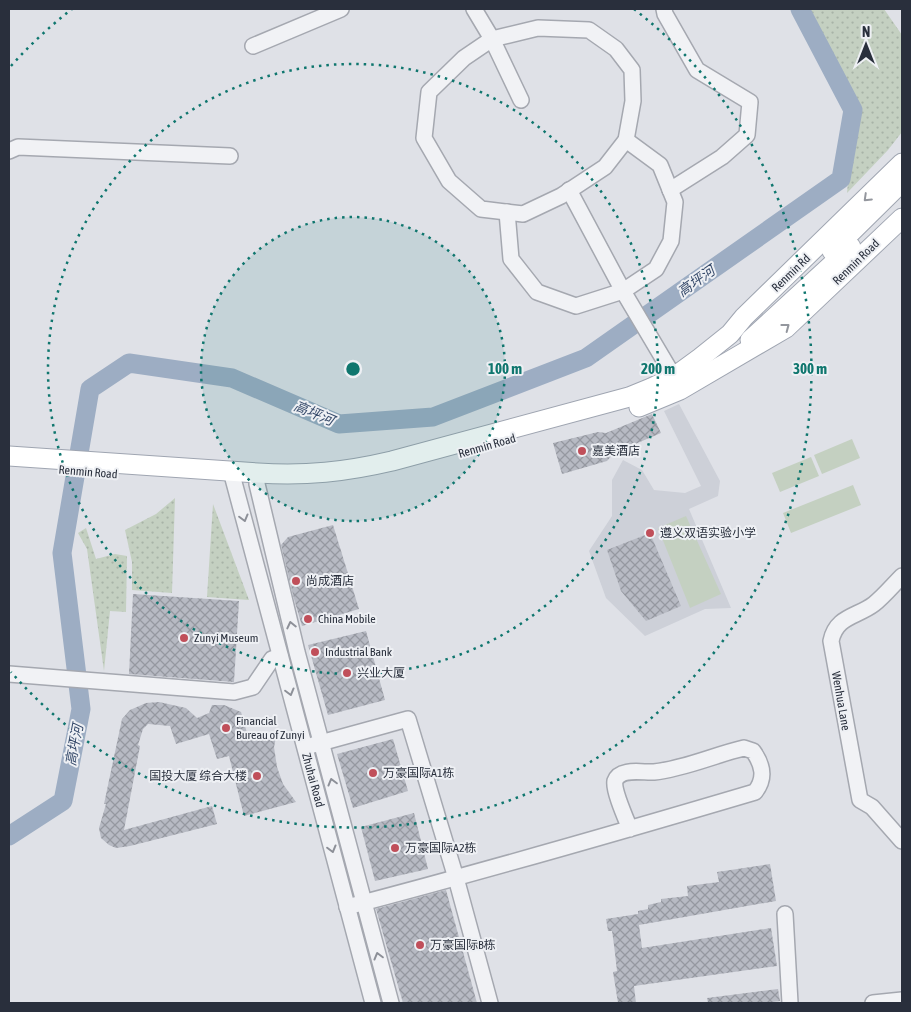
<svg xmlns="http://www.w3.org/2000/svg" width="911" height="1012" viewBox="0 0 911 1012" font-family="'Asap Condensed','Noto Sans SC',sans-serif">
<defs>
<pattern id="green-dots" width="8" height="8" patternUnits="userSpaceOnUse" patternTransform="scale(1.25)"><rect width="8" height="8" fill="#c4d0c1"/><path d="M2 2h.1M6 6h.1" fill="none" stroke="#a8b3a7" stroke-width="1.8" stroke-linecap="round"/></pattern>
<pattern id="building-cross-hatch" width="8" height="8" patternUnits="userSpaceOnUse" patternTransform="scale(1.25)"><rect width="8" height="8" fill="#b7bac3"/><path d="M0 0l8 8M0 8l8-8" fill="none" stroke="#9598a0"/></pattern>
</defs>
<rect width="100%" height="100%" fill="#dfe1e7"/>
<polygon fill="#cdd0d8" points="679,404 720,481 718,496 689,509 731,608 705,609 645,636 606,598 589,551 612,516 612,480 623,460 642,470 654,490 685,493 701,486 664,411"/>
<g fill="url(#green-dots)">
<polygon points="793,9 884,9 902,35 902,132 888,150 847,193 850,161 850,128 843,104"/>
<polygon points="175,498 172,593 132,590 132,562 125,530 156,514"/>
<polygon points="213,504 249,600 207,597"/>
<polygon points="86,528 96,559 115,554 127,556 126,612 110,611 104,671 87,549 78,533"/>
</g>
<g fill="#c4d0c1">
<polygon points="852,439 860,458 822,474 814,455"/>
<polygon points="811,457 819,476 780,492 772,473"/>
<polygon points="853,485 861,505 791,533 783,513"/>
<polygon points="686,516 721,594 690,608 658,528"/>
</g>
<g fill="none" stroke-linecap="round" stroke-linejoin="round">
<polyline stroke="#9dadc3" stroke-width="19" points="9,836 63,801 81,709 62,553 90,389 129,363 232,378 339,424 433,417 586,358 841,179 853,110 800,9"/>
</g>
<g fill="url(#building-cross-hatch)">
<polygon points="652,414 661,433 614,453 607,461 562,474 553,443 598,432 606,433"/>
<polygon points="333,525 359,609 302,626 294,599 281,545 288,537"/>
<polygon points="650,533 681,606 646,621 621,591 607,550"/>
<polygon points="133,594 239,601 234,682 129,674"/>
<polygon points="366,631 385,700 328,715 308,645"/>
<polygon points="159,702 186,708 197,718 209,713 212,705 224,705 241,712 249,740 277,733 274,747 277,767 283,784 296,802 244,816 229,756 217,759 209,734 176,744 170,726 148,724 143,729 138,745 140,746 124,830 212,806 217,824 130,846 116,848 109,845 101,838 99,828 106,804 104,804 122,719 130,710 146,703"/>
<polygon points="393,739 408,791 353,808 337,754"/>
<polygon points="414,813 428,869 375,881 361,827"/>
<polygon points="770,864 776,901 639,925 642,948 771,928 777,966 634,986 636,1003 618,1003 613,972 617,971 614,945 612,931 608,931 606,919 638,914 638,911 648,909 648,905 661,902 661,899 688,896 687,886 719,882 717,872"/>
<polygon points="446,890 477,1003 403,1003 376,909"/>
<polygon points="778,989 780,1001 765,1003 708,1003 707,998"/>
</g>
<g fill="none" stroke-linecap="round" stroke-linejoin="round">
<g stroke="#a5a8b0" stroke-width="18">
<g id="minor">
<polyline points="474,9 492,39 521,100"/>
<polyline points="664,9 665,14 697,70 750,102 747,135 722,157 670,190"/>
<polygon points="538,28 589,30 616,49 632,70 633,101 626,140 605,167 561,196 523,214 481,209 449,181 424,138 429,92 464,58 492,39"/>
<polyline points="253,46 341,9"/>
<polyline points="9,151 18,147 230,156"/>
<polyline points="569,190 623,291 674,377 678,386"/>
<polyline points="507,212 511,259 537,292 576,306 623,291 656,269 671,241 675,202 660,165 626,140"/>
<polyline points="231,471 373,1003"/>
<polyline points="258,473 257,484 297,652 391,1003"/>
<path d="M902,576c-9,9 -18,20 -28,28 -17,13 -38,12 -43,37l29,159 12,7 30,34"/>
<polyline points="9,674 234,692 253,687 272,659 280,656"/>
<polyline points="313,745 408,719 456,878 490,1003"/>
<path d="M347,907c137,-36 273,-75 408,-115 11,-14 8,-27 -2,-41l-9,-3c-30,7 -60,21 -90,24 -10,1 -34,-5 -39,9 -2,9 11,38 15,48"/>
<polyline points="785,914 790,1003"/>
<polyline points="873,1003 902,1000"/>
</g>
</g>
<g stroke="#9fa5b1" stroke-width="21">
<g id="major">
<polyline points="832,251 902,182"/>
<polyline points="750,340 851,247"/>
<polyline points="639,407 680,390 786,328 902,218"/>
<path d="M9,456l249,17c48,3 87,-1 134,-12l237,-64 22,-9 23,-11 26,-19 30,-24 14,-17 158,-154"/>
</g>
</g>
<use href="#minor" stroke="#f1f2f5" stroke-width="15"/>
<use href="#major" stroke="#fff" stroke-width="19"/>
</g>
<defs><path id="oneway-chevron" d="M-2-3.5L2.5 0L-2 3.5" fill="none" stroke-width="1.6" stroke-linecap="round" stroke-linejoin="round" transform="scale(1.25)"/></defs>
<g stroke="#94979e">
<use href="#oneway-chevron" transform="translate(867 198) rotate(136)"/>
<use href="#oneway-chevron" transform="translate(786 327) rotate(-37)"/>
</g>
<g stroke="#8d9098">
<use href="#oneway-chevron" transform="translate(244 518) rotate(75)"/>
<use href="#oneway-chevron" transform="translate(291 625) rotate(-103)"/>
<use href="#oneway-chevron" transform="translate(290 692) rotate(75)"/>
<use href="#oneway-chevron" transform="translate(332 782) rotate(-105)"/>
<use href="#oneway-chevron" transform="translate(332 849) rotate(75)"/>
<use href="#oneway-chevron" transform="translate(378 956) rotate(-105)"/>
</g>
<circle cx="353" cy="369" r="152" fill="#0f766e" fill-opacity=".12"/>
<g fill="none" stroke="#0f766e" stroke-width="2.5" stroke-dasharray="2.5 5">
<circle cx="353" cy="369" r="152"/>
<circle cx="353" cy="369" r="305"/>
<path d="M11 66A457 457 0 0 1 72 9M634 9A457 457 0 1 1 11 672"/>
</g>
<g fill="#c04f5a" stroke="#eef0f4" stroke-width="2">
<circle cx="582" cy="451" r="5"/>
<circle cx="650" cy="533" r="5"/>
<circle cx="296" cy="581" r="5"/>
<circle cx="308" cy="619" r="5"/>
<circle cx="184" cy="638" r="5"/>
<circle cx="315" cy="652" r="5"/>
<circle cx="347" cy="673" r="5"/>
<circle cx="226" cy="728" r="5"/>
<circle cx="373" cy="773" r="5"/>
<circle cx="257" cy="776" r="5"/>
<circle cx="395" cy="848" r="5"/>
<circle cx="420" cy="945" r="5"/>
</g>
<g text-anchor="middle" dominant-baseline="central" stroke-width="4" stroke-linejoin="round" paint-order="stroke">
<g font-size="12" fill="#292f3c" stroke="#eef0f4">
<text transform="translate(856 262) rotate(-44)">Renmin Road</text>
<text transform="translate(791 273) rotate(-44)">Renmin Rd</text>
<text transform="translate(487 446) rotate(-16)">Renmin Road</text>
<text transform="translate(88 472) rotate(5)">Renmin Road</text>
<text transform="translate(841 701) rotate(80)">Wenhua Lane</text>
<text transform="translate(313 780) rotate(75)">Zhuhai Road</text>
</g>
<g font-size="12" fill="#292f3c" stroke="#eef0f4" text-anchor="start">
<text x="592" y="451">嘉美酒店</text>
<text x="660" y="533">遵义双语实验小学</text>
<text x="306" y="581">尚成酒店</text>
<text x="318" y="619">China Mobile</text>
<text x="194" y="638">Zunyi Museum</text>
<text x="325" y="652">Industrial Bank</text>
<text x="357" y="673">兴业大厦</text>
<text x="236" y="721">Financial<tspan x="236" dy="14">Bureau of Zunyi</tspan></text>
<text x="383" y="773">万豪国际A1栋</text>
<text x="247" y="776" text-anchor="end">国投大厦 综合大楼</text>
<text x="405" y="848">万豪国际A2栋</text>
<text x="430" y="945">万豪国际B栋</text>
</g>
<g font-size="14" font-style="italic" fill="#384c6c" stroke="#eef0f4">
<text transform="translate(696 281) rotate(-35)">高坪河</text>
<text transform="translate(314 413) rotate(23)">高坪河</text>
<text transform="translate(74 745) rotate(-79)">高坪河</text>
</g>
</g>
<circle cx="353" cy="369" r="8" fill="#0f766e" stroke="#eef0f4" stroke-width="2.5"/>
<g font-size="15" text-anchor="middle" font-weight="bold" fill="#0f766e" stroke="#eef0f4" stroke-width="4" stroke-linejoin="round" paint-order="stroke">
<text x="505" y="374">100 m</text>
<text x="658" y="374">200 m</text>
<text x="810" y="374">300 m</text>
</g>
<rect width="911" height="1012" fill="none" stroke="#292f3c" stroke-width="20"/>
<g transform="translate(866 45)" stroke="#eef0f4" stroke-width="4" paint-order="stroke">
<path d="M0-4L9 19L0 12L-9 19Z" fill="#292f3c"/>
<text y="-8" font-size="14" font-weight="bold" text-anchor="middle" fill="#292f3c">N</text>
</g>
</svg>
